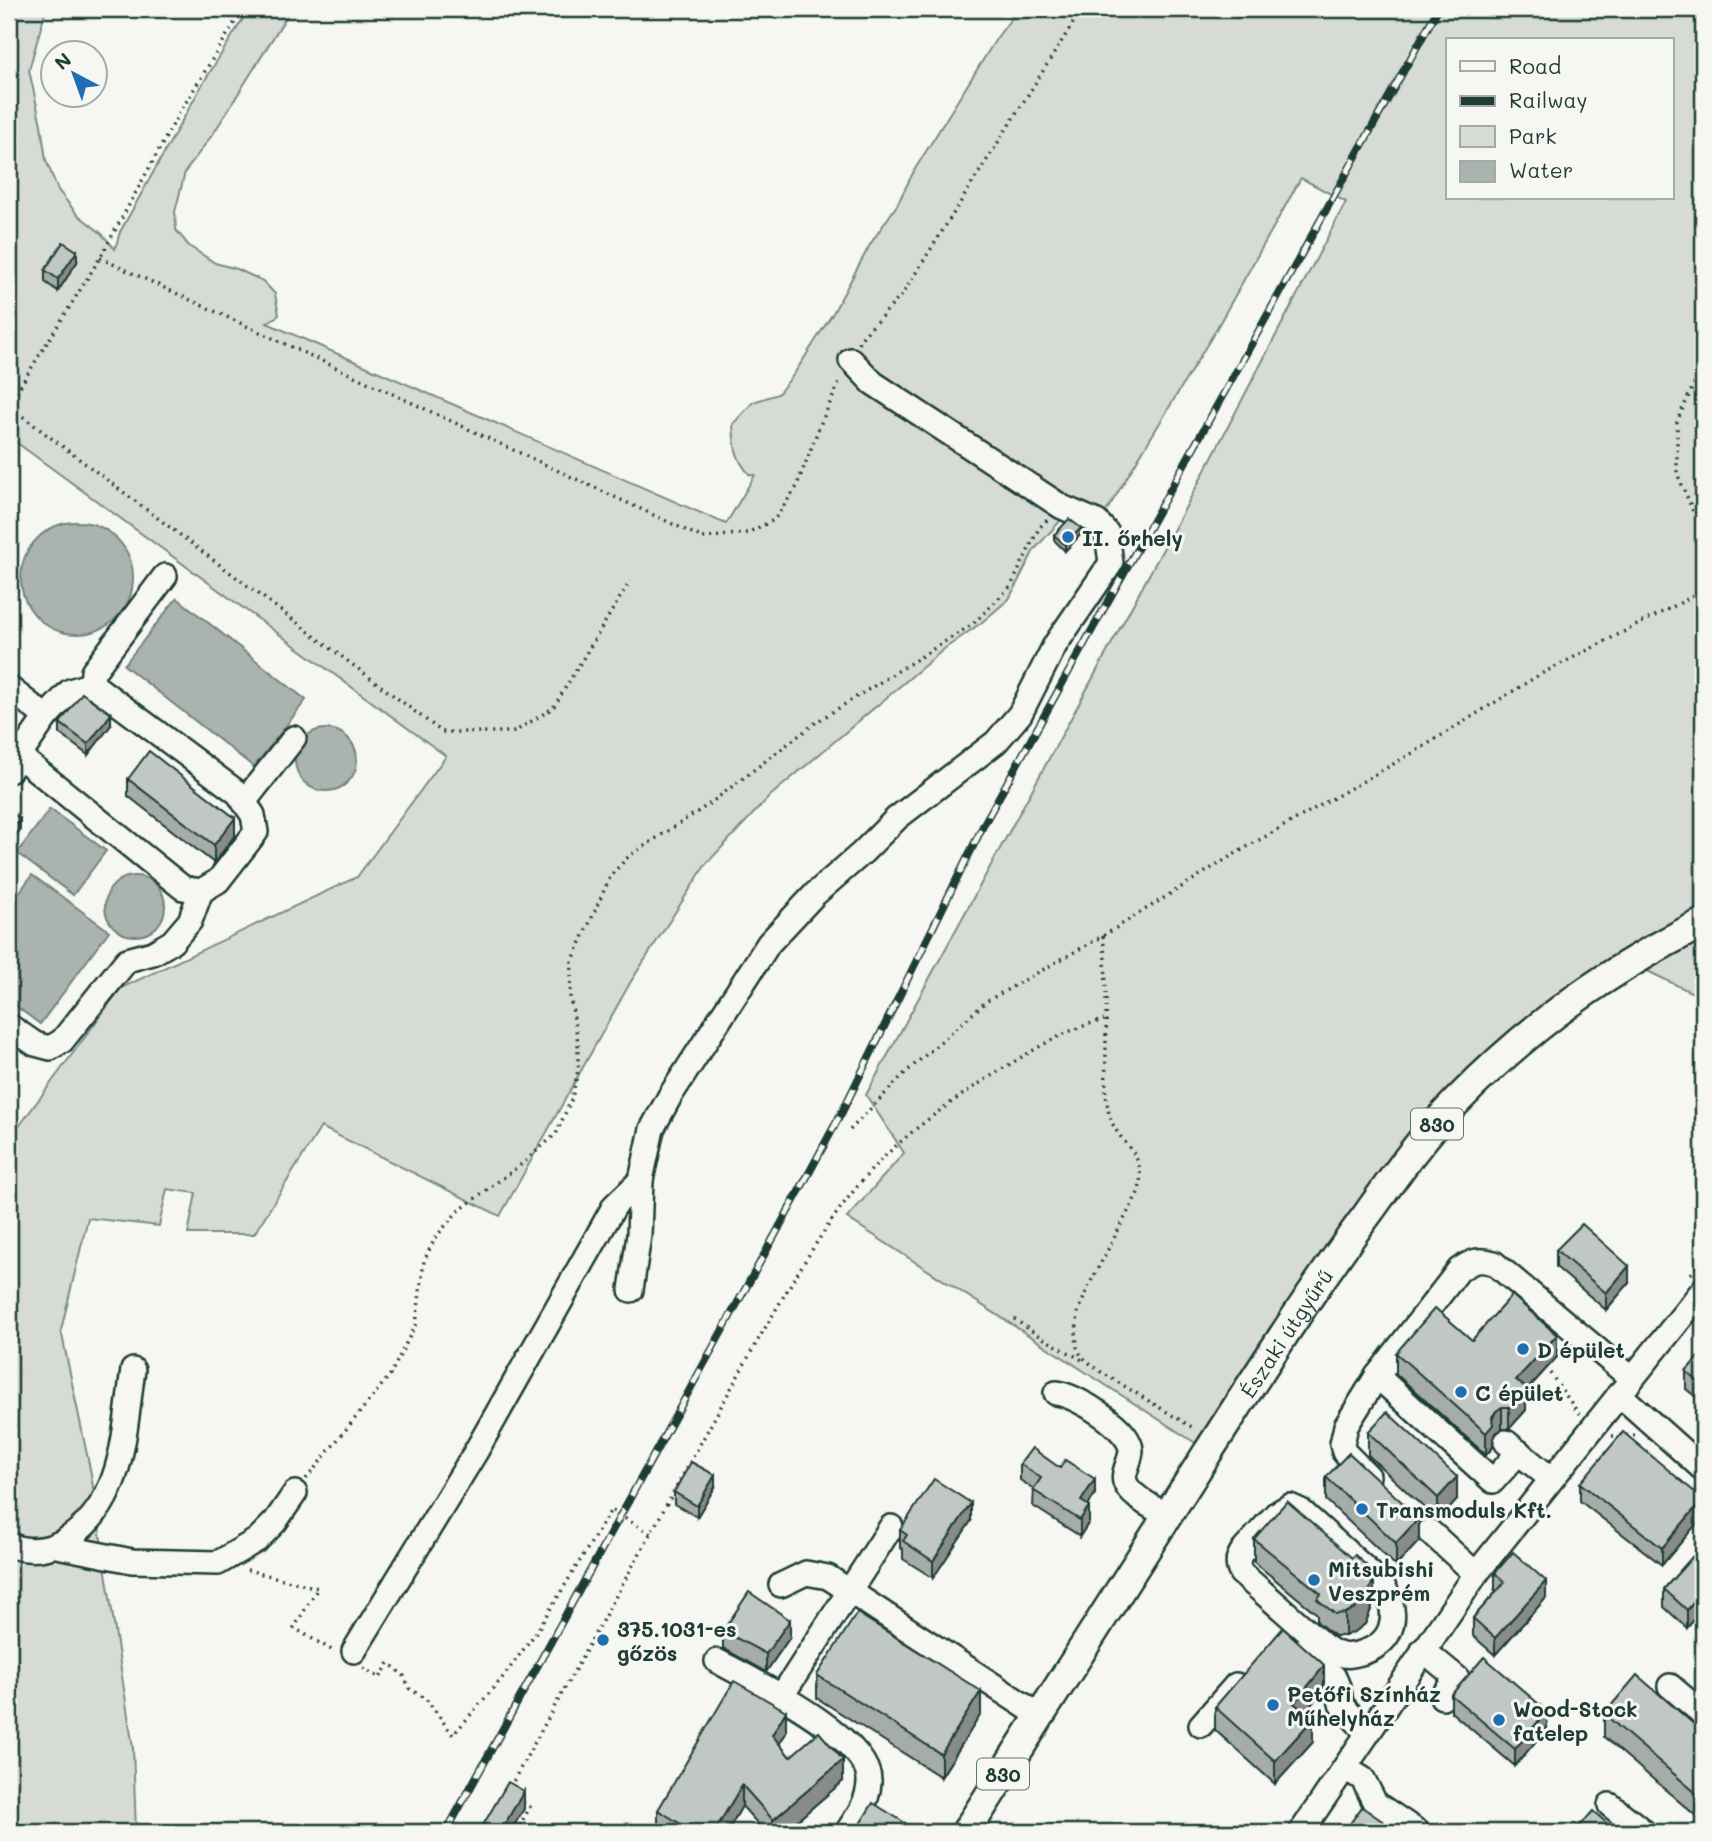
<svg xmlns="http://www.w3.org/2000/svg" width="1712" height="1841" viewBox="0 0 1712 1841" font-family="Mali,sans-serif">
<rect width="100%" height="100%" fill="#f6f6f2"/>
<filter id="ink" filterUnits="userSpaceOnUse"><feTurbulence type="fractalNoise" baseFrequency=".0143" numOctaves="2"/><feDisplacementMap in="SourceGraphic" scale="14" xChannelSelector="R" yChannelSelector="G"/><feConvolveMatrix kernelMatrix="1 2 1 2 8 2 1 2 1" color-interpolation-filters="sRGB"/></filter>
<g filter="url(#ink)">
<path fill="#d6dbd6" stroke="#7a8c85" stroke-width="2" fill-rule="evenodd" d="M9,9h37l-17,61 12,55 5,35 12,30 19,24 24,19 14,16 5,-17 82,-147 47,-76h42l-76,122 -30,41 -10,40 1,18 13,16 26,17 22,6 26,12 12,13 4,21 -12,8 459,201 29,-49h-5c-15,-16 -16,-30 -17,-51l20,-22 25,-8 16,-20 39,-61 38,-70 26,-38 18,-36 81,-130 22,-30h685v989l-68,-33 -176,138 -248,350 -364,-235 57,-65 -38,-58 315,-579 165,-314 -45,-24 -87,155 -108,179 -27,-12 -45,50 -25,49 -28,24 -37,26 -174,147 -64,68 -76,119 -130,233 -179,-89 -67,107h-66l8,-41 -29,-4 -8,37 -71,-8 -27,112 30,144 42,274 3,84h-127v-692l112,-152 236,-111 89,-121 -437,-319zM1448,40h224v158h-224z"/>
<g fill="#aab3ae" stroke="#72847d" stroke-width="2">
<circle cx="77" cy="578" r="56"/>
<polygon points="177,598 306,700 254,767 124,665"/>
<circle cx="326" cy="760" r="31"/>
<polygon points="50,809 106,851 73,895 17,853"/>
<polygon points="32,875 109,931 40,1024 9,1001 9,907"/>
<circle cx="135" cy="906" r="30"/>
</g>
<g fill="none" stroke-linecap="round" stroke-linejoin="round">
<g stroke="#1f3d34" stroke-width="28">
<g id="minor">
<polyline points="92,684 93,672 165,576"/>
<polyline points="9,688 46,717"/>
<polyline points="9,771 46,717 70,691 92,684 238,793 253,815 256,832 218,881 201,891 183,888 19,756"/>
<polyline points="244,802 294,738"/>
<polyline points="9,1026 35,1044 50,1048 62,1041 127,960 153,953 172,942 190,921 201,891"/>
<polyline points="631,1290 639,1235 641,1180 652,1129 670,1096 769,943 815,894 862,853 897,818 996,742 1020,714 1055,645 1111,563 1107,533 1097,522 1062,507 873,383 851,360"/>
<path d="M1056,1393c20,2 74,35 75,57 0,11 -9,22 -6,32 5,15 30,26 42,34"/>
<polyline points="1619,1394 1703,1469"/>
<polyline points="1506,1442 1551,1479"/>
<path d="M1519,1452l-26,29 -116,-105 82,-106c13,-9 20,-12 35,-7l137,115"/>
<polyline points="1368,1476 1344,1452 1342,1444 1346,1426 1377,1376"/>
<path d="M1290,1506l11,5 80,72c19,27 16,60 -20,70 -7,2 -15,4 -22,1 -5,-1 -10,-5 -15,-8l-83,-73c-4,-8 -4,-14 1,-21l34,-38z"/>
<polyline points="1429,1531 1476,1574"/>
<path d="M9,1545c21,8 43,5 61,-8 55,-37 54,-108 63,-167"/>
<polyline points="57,1546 132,1561 218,1563 257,1540 275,1522 295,1493"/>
<polyline points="781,1585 806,1573 828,1577 1040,1716"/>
<polyline points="1303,1650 1334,1677 1339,1689 1341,1704 1367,1733"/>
<polyline points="1423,1650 1457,1678 1442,1697"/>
<polyline points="354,1651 475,1453 615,1205 641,1180"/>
<path d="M717,1661c35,19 156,78 152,122 -1,19 -12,34 -22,49"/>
<polyline points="1670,1686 1703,1714"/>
<polyline points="781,1697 891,1527"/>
<polyline points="1201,1725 1236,1685"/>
<polyline points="1345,1768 1363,1779 1375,1803 1418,1832"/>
<polyline points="1610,1805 1644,1832"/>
<polyline points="1301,1832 1476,1574 1703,1290"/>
</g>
</g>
<g stroke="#1f3d34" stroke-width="33">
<g id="major">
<path id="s1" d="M966,1832c80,-126 160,-251 240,-377 53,-82 105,-165 163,-243 27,-38 56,-79 89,-112 74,-76 151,-130 245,-177"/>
</g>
</g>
<g stroke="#1f3d34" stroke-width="3.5" stroke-dasharray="2 5" stroke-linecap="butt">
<polyline points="100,258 703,538 747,533 774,520 796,488 820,425 841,379"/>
<polyline points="859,344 863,336 902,295 1082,9"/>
<polyline points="1703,372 1695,382 1677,421 1677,473 1703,535"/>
<polyline points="9,404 100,258 177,117 243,9"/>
<polyline points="9,414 22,416 442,732 514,732 553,708 630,581"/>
<path d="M1103,936c4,36 3,72 3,108 0,23 -2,47 3,70 9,33 38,34 30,77l-51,96 -10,26 -2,19 1,15 4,9 17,14 97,59"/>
<polyline points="850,1130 904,1074 987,1001 1103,936 1231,856 1418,750 1539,675 1684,601 1703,589"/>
<polyline points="1691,1274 1703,1259"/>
<polyline points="1014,1319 1039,1336 1084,1361"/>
<polyline points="1550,1373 1579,1414"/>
<polyline points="1612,1436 1636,1435"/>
<polyline points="306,1479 390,1375 416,1324 424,1261 435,1238 457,1212 523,1163 556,1134 572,1098 578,1070 578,1042 570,996 572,962 611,875 629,856 708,805 818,721 973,624 1011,586 1039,528 1047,520"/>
<polyline points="247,1570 318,1588 294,1628 335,1652"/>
<polyline points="363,1668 380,1678 389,1663 404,1676 410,1689 426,1699 453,1735 504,1676 537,1631 611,1510 651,1534"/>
<path d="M510,1787l244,-440c36,-61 74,-131 122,-182 36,-37 80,-67 123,-94 32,-20 69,-43 105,-51"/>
<polyline points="516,1832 530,1807 521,1801"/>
</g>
<use href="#minor" stroke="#f6f6f2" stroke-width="23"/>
<use href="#major" stroke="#f6f6f2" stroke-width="28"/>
<g stroke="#1f3d34" stroke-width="8">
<polyline id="rail" points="446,1832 802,1186 843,1110 985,822 1438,9"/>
</g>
<use href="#rail" stroke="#f6f6f2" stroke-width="5" stroke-dasharray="16" stroke-linecap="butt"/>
</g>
<g fill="#a6aca8" stroke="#1f3d34" stroke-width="2">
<polygon points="77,262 58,291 45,282 45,270"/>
<polygon points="1081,534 1065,551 1054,540 1054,535"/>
<polygon points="60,723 111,725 88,755 60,734"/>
<polygon points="128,779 235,835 214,863 128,796"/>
<polygon points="9,810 20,830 11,842 9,840"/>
<polygon points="1556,1250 1629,1283 1606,1310 1556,1267"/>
<polygon points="1472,1340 1557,1357 1526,1391 1526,1410 1509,1429 1502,1429 1496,1433 1493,1438 1493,1447 1486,1455 1396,1374 1396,1353"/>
<polygon points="1703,1352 1703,1403 1686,1389 1686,1371"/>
<polygon points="1368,1432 1457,1500 1438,1521 1368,1455"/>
<polygon points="1020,1464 1060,1468 1095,1494 1088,1505 1089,1522 1080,1536 1033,1506 1034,1489 1020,1480"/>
<polygon points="1326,1477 1419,1541 1396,1566 1326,1500"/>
<polygon points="1580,1483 1703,1516 1662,1565 1580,1501"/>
<polygon points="715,1487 697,1517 674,1504 674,1492"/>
<polygon points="971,1521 933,1578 903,1559 903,1549 900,1548 900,1530"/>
<polygon points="1254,1539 1374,1602 1365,1624 1356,1631 1345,1636 1335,1636 1317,1622 1317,1614 1254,1562"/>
<polygon points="1703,1545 1703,1609 1687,1628 1664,1607 1664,1589"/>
<polygon points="1495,1573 1546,1598 1495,1655 1473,1636 1473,1618 1497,1591 1495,1590"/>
<polygon points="723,1631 790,1637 766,1672 723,1648"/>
<polygon points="817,1675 981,1714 941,1777 817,1698"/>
<polygon points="1324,1689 1305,1712 1313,1742 1275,1784 1215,1730 1215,1707"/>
<polygon points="1451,1695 1547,1728 1515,1766 1451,1712"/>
<polygon points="1604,1714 1703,1732 1703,1822 1604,1737"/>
<polygon points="786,1733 779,1744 790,1757 843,1781 784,1832 765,1832 742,1806 727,1832 658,1832 658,1810"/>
</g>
<g fill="#878c88" stroke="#1f3d34" stroke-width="2">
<polygon points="77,251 77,262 58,291 58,279"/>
<polygon points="1081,528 1081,534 1065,551 1065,545"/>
<polygon points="111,714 111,725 88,755 88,744"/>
<polygon points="235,818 235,835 214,863 214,845"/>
<polygon points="20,819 20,830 11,842 11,830"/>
<polygon points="1629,1266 1629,1283 1606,1310 1606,1293"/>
<polygon points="1557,1335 1557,1357 1526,1391 1526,1410 1509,1429 1509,1407 1516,1380"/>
<polygon points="1502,1407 1502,1429 1496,1433 1493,1438 1493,1447 1486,1455 1486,1433 1496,1411"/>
<polygon points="715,1475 715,1487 697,1517 697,1506"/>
<polygon points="1457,1477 1457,1500 1438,1521 1438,1498"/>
<polygon points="1095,1479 1095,1494 1081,1517 1081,1501"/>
<polygon points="1703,1499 1703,1516 1662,1565 1662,1548"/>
<polygon points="971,1503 971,1521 933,1578 933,1561"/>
<polygon points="1089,1506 1089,1522 1080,1536 1080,1520"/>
<polygon points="1419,1518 1419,1541 1396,1566 1396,1543"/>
<polygon points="1374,1579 1374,1602 1365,1624 1356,1631 1345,1636 1345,1613"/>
<polygon points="1546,1581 1546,1598 1495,1655 1495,1638"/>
<polygon points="1703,1592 1703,1609 1687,1628 1687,1610"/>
<polygon points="790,1620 790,1637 766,1672 766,1654"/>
<polygon points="1324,1666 1324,1689 1294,1726 1294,1703"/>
<polygon points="981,1691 981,1714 941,1777 941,1754"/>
<polygon points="786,1711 786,1733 772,1756 772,1735"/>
<polygon points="1547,1711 1547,1728 1515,1766 1515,1749"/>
<polygon points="1313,1719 1313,1742 1275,1784 1275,1761"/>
<polygon points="843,1760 843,1781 784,1832 773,1832 773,1820"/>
<polygon points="742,1785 742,1806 727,1832 714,1832"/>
<polygon points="524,1791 524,1809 510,1832 500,1832"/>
</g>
<g fill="#c1c8c3" stroke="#1f3d34" stroke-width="2">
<polygon points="63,242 77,251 58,279 45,270"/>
<polygon points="1069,519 1081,528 1065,545 1054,535"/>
<polygon points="82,693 111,714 88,744 60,723"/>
<polygon points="149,751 235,818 214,845 128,779"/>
<polygon points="9,810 20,819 11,830 9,829"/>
<polygon points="1582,1224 1629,1266 1606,1293 1556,1250"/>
<polygon points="1512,1295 1557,1335 1516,1380 1526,1388 1509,1407 1502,1407 1496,1411 1492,1417 1493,1425 1486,1433 1396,1353 1435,1308 1472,1340"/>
<polygon points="1703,1352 1703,1386 1686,1371"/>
<polygon points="1387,1412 1457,1477 1438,1498 1368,1432"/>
<polygon points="1623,1432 1703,1499 1662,1548 1580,1483"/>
<polygon points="1032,1448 1060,1468 1065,1460 1095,1479 1081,1501 1089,1506 1080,1520 1033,1490 1041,1478 1020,1464"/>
<polygon points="1349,1453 1419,1518 1396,1543 1326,1477"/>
<polygon points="691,1462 715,1475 697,1506 674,1492"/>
<polygon points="934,1479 971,1503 933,1561 903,1541 907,1535 900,1530"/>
<polygon points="1287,1501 1352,1558 1355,1555 1370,1569 1374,1579 1365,1601 1356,1608 1345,1613 1335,1614 1317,1599 1321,1594 1254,1539"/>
<polygon points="1703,1545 1703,1592 1687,1610 1664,1589"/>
<polygon points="1513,1552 1546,1581 1495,1638 1473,1618 1505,1582 1495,1573"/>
<polygon points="749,1592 790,1620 766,1654 723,1631"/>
<polygon points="857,1613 981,1691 941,1754 817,1675"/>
<polygon points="1283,1628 1322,1663 1324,1666 1294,1703 1313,1719 1275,1761 1215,1707"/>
<polygon points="1484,1657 1547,1711 1515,1749 1451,1695"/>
<polygon points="1637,1675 1703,1732 1703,1799 1604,1714"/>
<polygon points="734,1681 786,1711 772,1735 790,1757 819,1732 843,1760 773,1820 742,1785 714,1832 694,1832 658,1810"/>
<polygon points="508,1782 524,1791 500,1832 479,1832"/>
<polygon points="873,1803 907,1824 903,1832 855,1832"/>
<polygon points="1362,1807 1398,1832 1344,1832"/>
<polygon points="1593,1811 1617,1832 1566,1832 1574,1823 1579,1827"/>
<polygon points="753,1826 757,1832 744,1832"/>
</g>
</g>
<g fill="#1f6fb2" stroke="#f6f6f2" stroke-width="2.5">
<circle cx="1068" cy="537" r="7"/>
<circle cx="1523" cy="1349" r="7"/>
<circle cx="1461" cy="1392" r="7"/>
<circle cx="1362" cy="1509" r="7"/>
<circle cx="1314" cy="1580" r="7"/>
<circle cx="603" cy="1640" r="7"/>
<circle cx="1273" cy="1705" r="7"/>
<circle cx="1499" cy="1720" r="7"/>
</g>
<g text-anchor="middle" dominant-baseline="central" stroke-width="6" stroke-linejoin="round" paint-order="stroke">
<g fill="#f6f6f2" stroke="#60746d" stroke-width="2">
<rect x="1411" y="1108.5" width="52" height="31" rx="5"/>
<rect x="977" y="1758.5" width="52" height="31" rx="5"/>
</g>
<g font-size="19" font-weight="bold" fill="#1f3d34">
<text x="1437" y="1124">830</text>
<text x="1003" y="1774">830</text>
</g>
<g font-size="21" font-weight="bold" fill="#1f3d34" stroke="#f6f6f2" text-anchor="start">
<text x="1082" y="537">II. őrhely</text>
<text x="1537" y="1349">D épület</text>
<text x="1475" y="1392">C épület</text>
<text x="1376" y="1509">Transmoduls Kft.</text>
<text x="1328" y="1568">Mitsubishi<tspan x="1328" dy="24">Veszprém</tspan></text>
<text x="617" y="1628">375.1031-es<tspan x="617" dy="24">gőzös</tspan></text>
<text x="1287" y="1693">Petőfi Színház<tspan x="1287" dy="24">Műhelyház</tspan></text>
<text x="1513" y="1708">Wood-Stock<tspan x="1513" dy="24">fatelep</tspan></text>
</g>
<g font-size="21" fill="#1f3d34" stroke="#f6f6f2">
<text stroke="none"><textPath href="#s1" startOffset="593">Északi útgyűrű</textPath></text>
</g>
</g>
<rect width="1712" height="1841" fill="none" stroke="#f6f6f2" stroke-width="35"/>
<rect x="18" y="18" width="1677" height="1806" fill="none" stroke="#1f3d34" stroke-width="2.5" filter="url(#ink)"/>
<rect x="1446" y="38" width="228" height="161" fill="#f6f6f2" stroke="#a0aca6" stroke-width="2"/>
<rect x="1460" y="61" width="35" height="10" fill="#f6f6f2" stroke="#a0aca6" stroke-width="2"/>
<text x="1509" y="74" font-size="21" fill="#1f3d34">Road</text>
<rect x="1460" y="96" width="35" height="10" fill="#1f3d34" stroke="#a0aca6" stroke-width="2"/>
<text x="1509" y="108" font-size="21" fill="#1f3d34">Railway</text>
<rect x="1460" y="126" width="35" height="21" fill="#d6dbd6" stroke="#a0aca6" stroke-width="2"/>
<text x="1509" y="144" font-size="21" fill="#1f3d34">Park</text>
<rect x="1460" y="161" width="35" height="21" fill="#aab3ae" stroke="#a0aca6" stroke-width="2"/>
<text x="1509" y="178" font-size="21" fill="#1f3d34">Water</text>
<g transform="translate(74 74) rotate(319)"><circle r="33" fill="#f6f6f2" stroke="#a0aca6" stroke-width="2"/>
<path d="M0-5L12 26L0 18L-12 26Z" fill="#1f6fb2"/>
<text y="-10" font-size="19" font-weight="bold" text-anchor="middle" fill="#1f3d34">N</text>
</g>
</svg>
